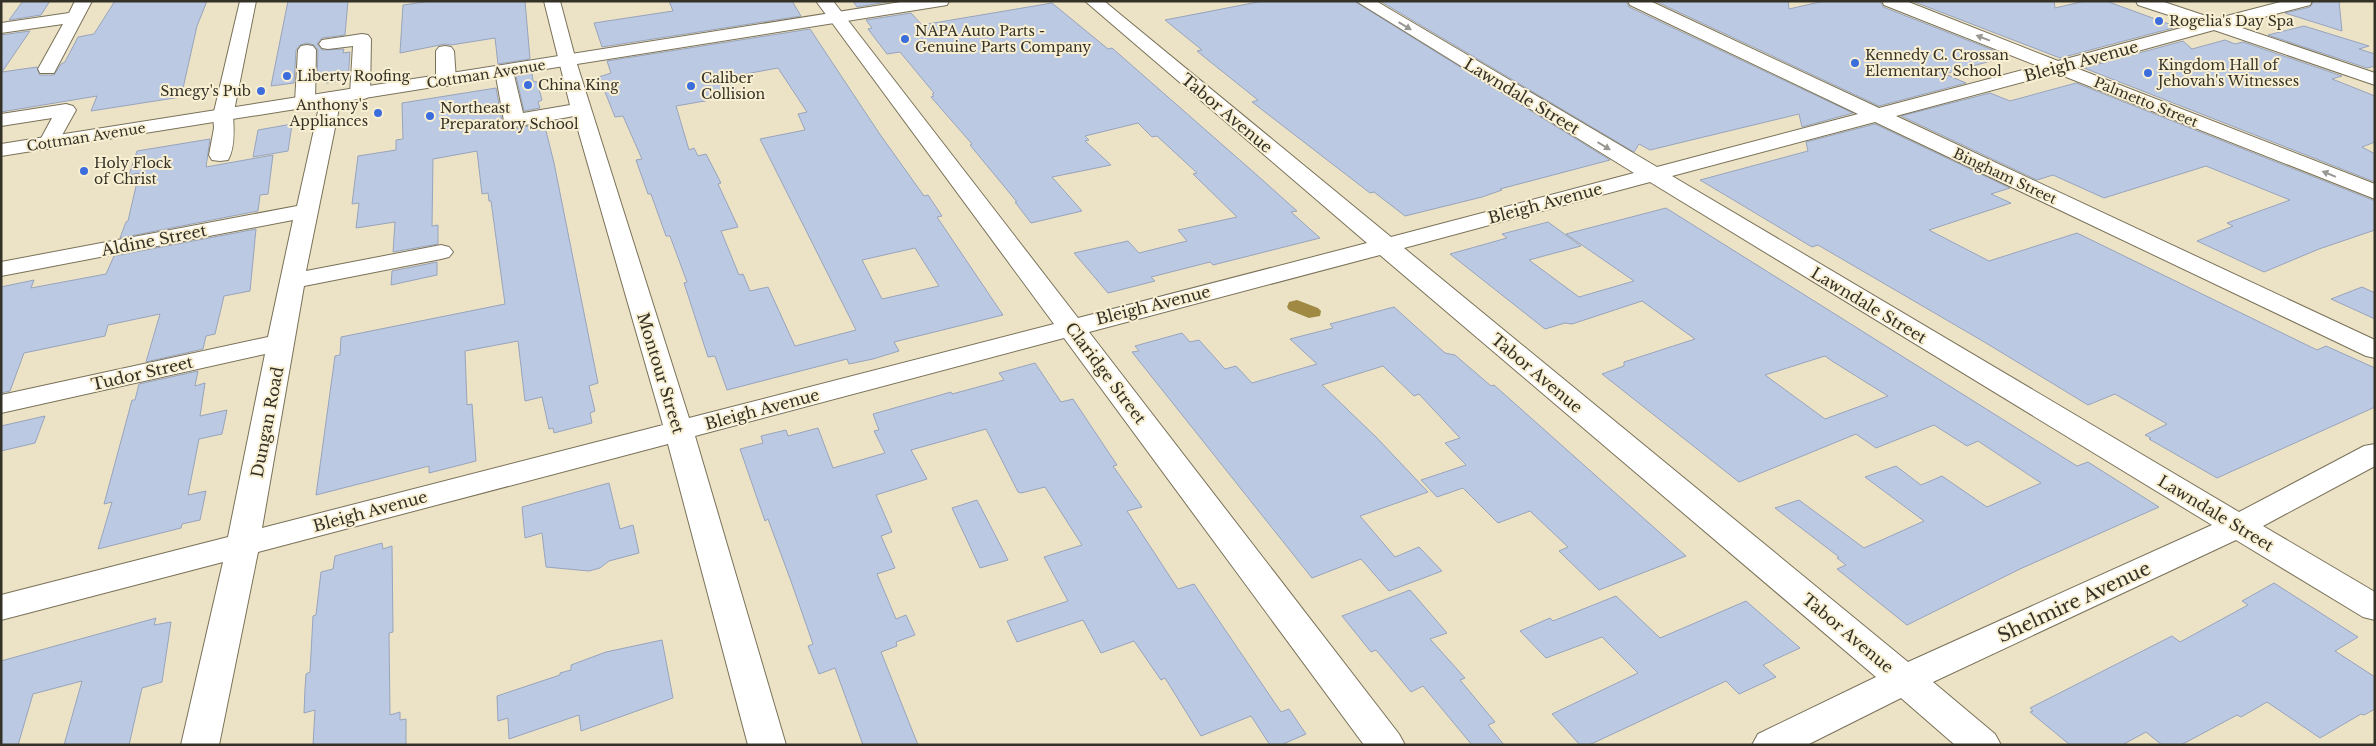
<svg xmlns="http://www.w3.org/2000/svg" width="2376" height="746" viewBox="0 0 2376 746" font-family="'Libre Baskerville',serif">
<rect width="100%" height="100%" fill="#ece3c7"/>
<polygon fill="#a08a43" points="1297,300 1318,308 1321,311 1320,316 1309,318 1289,310 1287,307 1289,302"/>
<g fill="#bcc9e2" stroke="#98a4bc" fill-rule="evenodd">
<polygon points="23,1 50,1 41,15 9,20"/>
<polygon points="115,1 207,1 197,26 181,97 91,111 97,96 1,112 1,35 30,31 2,72 37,67 40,75 54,75 61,64 65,62 78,37 94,34"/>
<polygon points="288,1 348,1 345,35 322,38 317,44 322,50 344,49 343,53 350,52 348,80 326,83 325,78 317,79 318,50 314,45 307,43 300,45 296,50 294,83 271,86"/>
<polygon points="430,1 525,1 530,59 498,64 495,38 451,45 445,44 400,53 403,5"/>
<polygon points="669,1 792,1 801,16 602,47 594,23 673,11"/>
<polygon points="853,1 893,1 857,7"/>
<polygon points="1263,1 1354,1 1610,160 1500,189 1502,190 1482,197 1405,216 1374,192 1370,193 1252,102 1258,100 1213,64 1197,51 1202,50 1165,20"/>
<polygon points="1380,1 1626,1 1629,7 1853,113 1802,127 1799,114 1650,150 1639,144 1634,152"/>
<polygon points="1655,1 1788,1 1789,9 1824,1 1880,1 1883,7 2008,56 1945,74 1966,83 1879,106"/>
<polygon points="1912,1 2054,1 2055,8 2085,1 2106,1 2169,24 2173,28 2060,58"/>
<polygon points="2314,1 2339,1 2342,31 2285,13 2310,7"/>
<polygon points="1052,3 1108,49 1112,48 1258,176 1297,211 1291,212 1320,238 1213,265 1210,262 1151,277 1155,281 1108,293 1074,253 1128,241 1139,253 1187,241 1178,230 1237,217 1193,174 1197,173 1157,136 1152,137 1138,123 1085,136 1089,140 1085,141 1111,165 1052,177 1082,211 1031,223 1015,202 1017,202 970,145 972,144 931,97 934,96 932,94 934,93 900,52 887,54 868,29 872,28 866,20 911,13 922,25"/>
<polygon points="2304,26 2369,46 2359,49 2375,54 2375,66 2367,68 2268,35"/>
<path d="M810,29l69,104 45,63 4,-1 14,21 -5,1 66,98 -109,27 5,9 -26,8 -24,5 -2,-5 -120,31 -12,-34 -7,1 -24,-74 3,-1 -17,-46h-4l-15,-42h-3l-12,-34 6,-1 -19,-43 -8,1 -16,-40 12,-4 -4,-12zM778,68l29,44 -9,2 7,16 -45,9 96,191 -61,16 -27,-59 -18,4 -7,-17 -4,1 -18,-44 17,-4 -20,-43 3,-1 -15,-29 -8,2 -4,-8 -5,2 -13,-44 63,-11 -10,-18zM915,248l24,38 -57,13 -20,-39z"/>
<polygon points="2225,40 2235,44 2243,42 2342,76 2332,79 2375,96 2375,142 2362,147 2375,154 2375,182 2084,68 2183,41 2192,49"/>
<polygon points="532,73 533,81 537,82 542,100 538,102 540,108 524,111 516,76"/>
<polygon points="2076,83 2375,201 2375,230 2319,249 2264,272 2197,241 2233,226 2227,223 2290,200 2206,166 2104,198 2053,175 2037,180 1901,116 1990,93 2010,101"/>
<polygon points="496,88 502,121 506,126 514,129 544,123 554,163 598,383 589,386 595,411 590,413 592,423 554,433 553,428 549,429 542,397 525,401 518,341 465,351 467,405 472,404 476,461 429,473 429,466 316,495 335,356 340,355 341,337 505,304 491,201 489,201 488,193 482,194 477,151 433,159 432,226 438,225 438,244 393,252 395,222 356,228 359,203 352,204 358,156 396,150 396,140 403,139 402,103"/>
<polygon points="292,124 288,151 253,157 258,130"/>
<polygon points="1875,124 2010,188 1991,194 2011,203 1929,230 1989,261 2077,233 2317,350 2326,346 2375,368 2375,407 2217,478 2149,439 2151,438 2145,435 2167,424 2115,394 2088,405 1986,343 1818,245 1812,247 1700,180 1808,151 1806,142"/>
<polygon points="210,139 206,167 273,155 268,194 260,195 258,211 120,238 126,222 128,221 139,173 129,175 137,151"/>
<path d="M1666,208l411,258 11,-4 71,45 -139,62 -113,56 -70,-56 9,-4 -9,-7 2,-1 -64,-49 24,-8 65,48 60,-27 -59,-44 31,-11 25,19 21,-9 45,31 54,-24 -63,-42 -11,5 -33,-21 -58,23 -20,-14 -117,48 -137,-108 22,-8v-4l71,-23 -53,-38 -70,23 -7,-1 -20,6 -95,-75 57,-16 -5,-4 46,-12 33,24 -52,14 50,37 55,-16 -68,-47zM1825,356l7,5 56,35 -63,23 -60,-44z"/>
<polygon points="256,229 250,291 224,296 215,334 206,336 203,349 146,362 160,314 108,325 105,336 24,353 10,391 1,393 1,287 34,280 31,288 106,274 114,256"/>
<polygon points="437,262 437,275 391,285 392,271"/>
<polygon points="2362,287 2375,293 2375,319 2331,299"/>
<polygon points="1394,307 1445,353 1455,355 1491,386 1494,385 1686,556 1599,590 1559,551 1568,547 1530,511 1498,523 1463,488 1437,497 1421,480 1466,465 1445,443 1460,438 1419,394 1414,396 1383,366 1322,385 1377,438 1428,492 1360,516 1395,557 1419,547 1442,571 1389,591 1361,559 1312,578 1132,352 1139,351 1135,346 1182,333 1190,342 1199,340 1225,369 1236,366 1252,383 1317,364 1290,339 1333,328 1330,324"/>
<polygon points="1035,363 1061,402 1073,399 1117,465 1113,466 1142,507 1127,511 1178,589 1194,584 1281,712 1289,709 1306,734 1281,745 1270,745 1251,716 1201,736 1165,678 1161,680 1134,641 1101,653 1083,620 1017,642 1007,621 1068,601 1044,557 1082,545 1045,487 1021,493 1018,492 986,429 911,450 927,479 876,495 892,532 881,536 895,568 877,574 896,619 906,615 915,635 896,642 897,646 881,652 918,745 863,745 835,668 819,674 808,646 813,644 792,584 768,519 765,521 740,449 763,443 761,436 786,430 788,436 818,428 833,468 885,453 874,431 879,430 873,414 951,392 952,394 1004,380 999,373"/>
<polygon points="198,371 195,386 205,383 200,416 227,410 222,434 199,439 188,495 206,491 200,520 182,524 181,528 98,549 112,502 104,504 132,400 135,400 139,384"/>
<polygon points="45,416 35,443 1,451 1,426"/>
<polygon points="609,483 620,529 633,525 639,553 609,561 600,568 589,571 546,567 542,533 525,538 522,507"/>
<polygon points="977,500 1008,560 980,568 952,508"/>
<polygon points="382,543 383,549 392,546 393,632 389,633 390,715 400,712 400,720 406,719 406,745 313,745 315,710 304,713 305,689 306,674 310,672 313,616 316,615 321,572 333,569 335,556"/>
<polygon points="2274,583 2358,637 2335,651 2375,677 2375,709 2364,715 2361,714 2320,738 2267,702 2241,717 2237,715 2181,745 2162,745 2146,732 2122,745 2070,745 2030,712 2033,711 2030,708 2172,636 2180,642 2248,605 2242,601"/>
<polygon points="1410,590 1447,633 1430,639 1465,678 1460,680 1495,722 1488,725 1504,745 1472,745 1423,686 1411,692 1376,650 1371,652 1342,616"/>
<polygon points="1616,596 1660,638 1746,601 1800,648 1763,665 1776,677 1739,694 1726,681 1589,745 1580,745 1552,714 1638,673 1602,637 1546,658 1520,631 1550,618 1553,621"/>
<polygon points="156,618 154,625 171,622 162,682 142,688 129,745 64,745 82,681 33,694 18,745 1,745 1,661"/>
<polygon points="662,640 673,698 581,731 579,715 509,739 508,718 498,721 497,696 560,675 560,673 571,670 571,665 606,652"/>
</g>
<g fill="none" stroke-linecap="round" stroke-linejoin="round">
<g stroke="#797158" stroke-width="2">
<g id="minor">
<polygon points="75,1 92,1 54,73 40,73 38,69 63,24 1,33 1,23 69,13"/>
<path d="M240,1h16l-23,115c1,13 2,32 -5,44l-8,1 -8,-1 -3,-5 5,-27 -1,-12z"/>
<path d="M544,1h16l16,60 113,357 365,-94 -238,-323h17l245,317 289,-75 -282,-242h19l287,236 243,-64 -278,-172h20l281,166 201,-53 -228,-109 -2,-4h22l229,107 159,-42 -154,-61 -2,-4h24l152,60 138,-37 -58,-19 -2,-4h25l54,18 69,-18h28l-2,4 -77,20 142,48v12l-161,-55 -138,38 299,116v15l-319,-126 -160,43 479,224v18l-9,-2 -491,-234 -203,54 567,336 125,-66 11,-2v22l-112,60 112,66v28l-12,-3 -127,-77 -303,142 62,52 6,11h-46l-54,-47 -94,47h-55l6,-11 118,-57 -496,-422 -291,77 310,402 6,11h-41l-300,-407 -369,98 91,309h-38l-80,-301 -410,108 -39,193h-38l42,-183 -222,58v-25l227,-58 37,-183 -264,59v-18l267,-58 25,-117 -292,56v-14l296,-56 24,-108 3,-4 7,-2 7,2 3,4 -35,173 135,-26 8,2 4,5 -4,5 -8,2 -137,27 -42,242 401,-103 -89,-309 -60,11 -7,-2 -3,-4 -9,-50 2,-4h14l2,4 10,42 47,-8zM1650,182l562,343 -304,137 -504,-414z"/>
<polygon points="362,34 368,35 371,39 370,94 367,98 360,100 353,98 350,94 353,46 328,49 322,48 319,44 322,40"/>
<polygon points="307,45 313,46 316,50 315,102 312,106 305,108 298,106 295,102 298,50 301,46"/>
<polygon points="445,46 451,47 454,51 456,80 453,84 446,86 439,84 436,80 436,51 439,47"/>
<polygon points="66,104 73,106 76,110 56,146 49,148 42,146 39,142 52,118 1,126 1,114"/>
</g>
</g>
<g stroke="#797158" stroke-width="2">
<polygon id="major" points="907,1 949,1 947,5 941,6 1,156 1,144"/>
</g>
<use href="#minor" fill="#fff" fill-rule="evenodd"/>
<use href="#major" fill="#fff" fill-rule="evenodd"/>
</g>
<defs><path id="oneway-solid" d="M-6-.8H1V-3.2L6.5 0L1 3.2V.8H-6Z" transform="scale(1.25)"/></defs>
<g fill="#9a9892">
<use href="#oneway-solid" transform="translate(1405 26) rotate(31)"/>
<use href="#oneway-solid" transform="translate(1983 38) rotate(-159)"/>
<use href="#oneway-solid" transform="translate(1604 146) rotate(31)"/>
<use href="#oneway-solid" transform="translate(2329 174) rotate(-158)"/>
</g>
<g fill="#3c6ddd" stroke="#f9f0d4" stroke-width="2">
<circle cx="2159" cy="21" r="5"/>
<circle cx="905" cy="39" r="5"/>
<circle cx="1855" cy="63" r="5"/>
<circle cx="2148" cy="73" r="5"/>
<circle cx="287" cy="76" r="5"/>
<circle cx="528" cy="85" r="5"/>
<circle cx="691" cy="86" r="5"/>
<circle cx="261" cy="91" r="5"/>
<circle cx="378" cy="113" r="5"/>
<circle cx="430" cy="116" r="5"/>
<circle cx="84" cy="171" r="5"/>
</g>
<g text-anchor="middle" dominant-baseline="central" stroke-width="4" stroke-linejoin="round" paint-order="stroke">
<g font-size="14" fill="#343126" stroke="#f9f0d4" text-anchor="start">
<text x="2169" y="21">Rogelia's Day Spa</text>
<text x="915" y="31">NAPA Auto Parts -<tspan x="915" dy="16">Genuine Parts Company</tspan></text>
<text x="1865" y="55">Kennedy C. Crossan<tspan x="1865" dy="16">Elementary School</tspan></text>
<text x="2158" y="65">Kingdom Hall of<tspan x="2158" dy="16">Jehovah's Witnesses</tspan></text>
<text x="297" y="76">Liberty Roofing</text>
<text x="701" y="78">Caliber<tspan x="701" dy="16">Collision</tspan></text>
<text x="538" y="85">China King</text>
<text x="251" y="91" text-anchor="end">Smegy's Pub</text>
<text x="368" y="105" text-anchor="end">Anthony's<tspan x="368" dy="16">Appliances</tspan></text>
<text x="440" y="108">Northeast<tspan x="440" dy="16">Preparatory School</tspan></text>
<text x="94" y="163">Holy Flock<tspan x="94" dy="16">of Christ</tspan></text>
</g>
<g font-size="14" fill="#343126" stroke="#f9f0d4">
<text transform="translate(486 74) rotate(-9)">Cottman Avenue</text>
<text transform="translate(2146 102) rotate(22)">Palmetto Street</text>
<text transform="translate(86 137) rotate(-9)">Cottman Avenue</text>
<text transform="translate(2005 176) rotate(25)">Bingham Street</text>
</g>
<g font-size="16" fill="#343126" stroke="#f9f0d4">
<text transform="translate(2081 61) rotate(-15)">Bleigh Avenue</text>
<text transform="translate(1522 96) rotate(31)">Lawndale Street</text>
<text transform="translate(1227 113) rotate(40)">Tabor Avenue</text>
<text transform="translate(1545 203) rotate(-15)">Bleigh Avenue</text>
<text transform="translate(154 240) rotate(-11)">Aldine Street</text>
<text transform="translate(1153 305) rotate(-14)">Bleigh Avenue</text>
<text transform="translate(1869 305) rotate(31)">Lawndale Street</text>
<text transform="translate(142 373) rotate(-13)">Tudor Street</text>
<text transform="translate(661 373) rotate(73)">Montour Street</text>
<text transform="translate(1106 373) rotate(53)">Claridge Street</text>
<text transform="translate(1537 373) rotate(40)">Tabor Avenue</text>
<text transform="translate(762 409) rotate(-15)">Bleigh Avenue</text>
<text transform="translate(267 422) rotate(-79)">Dungan Road</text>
<text transform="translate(370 511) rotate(-15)">Bleigh Avenue</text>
<text transform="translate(2216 513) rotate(31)">Lawndale Street</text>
<text transform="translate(1848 633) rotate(40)">Tabor Avenue</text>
</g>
<g font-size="19" fill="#343126" stroke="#f9f0d4">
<text transform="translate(2074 602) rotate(-25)">Shelmire Avenue</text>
</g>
</g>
<rect width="2376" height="746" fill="none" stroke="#343126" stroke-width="5"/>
</svg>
